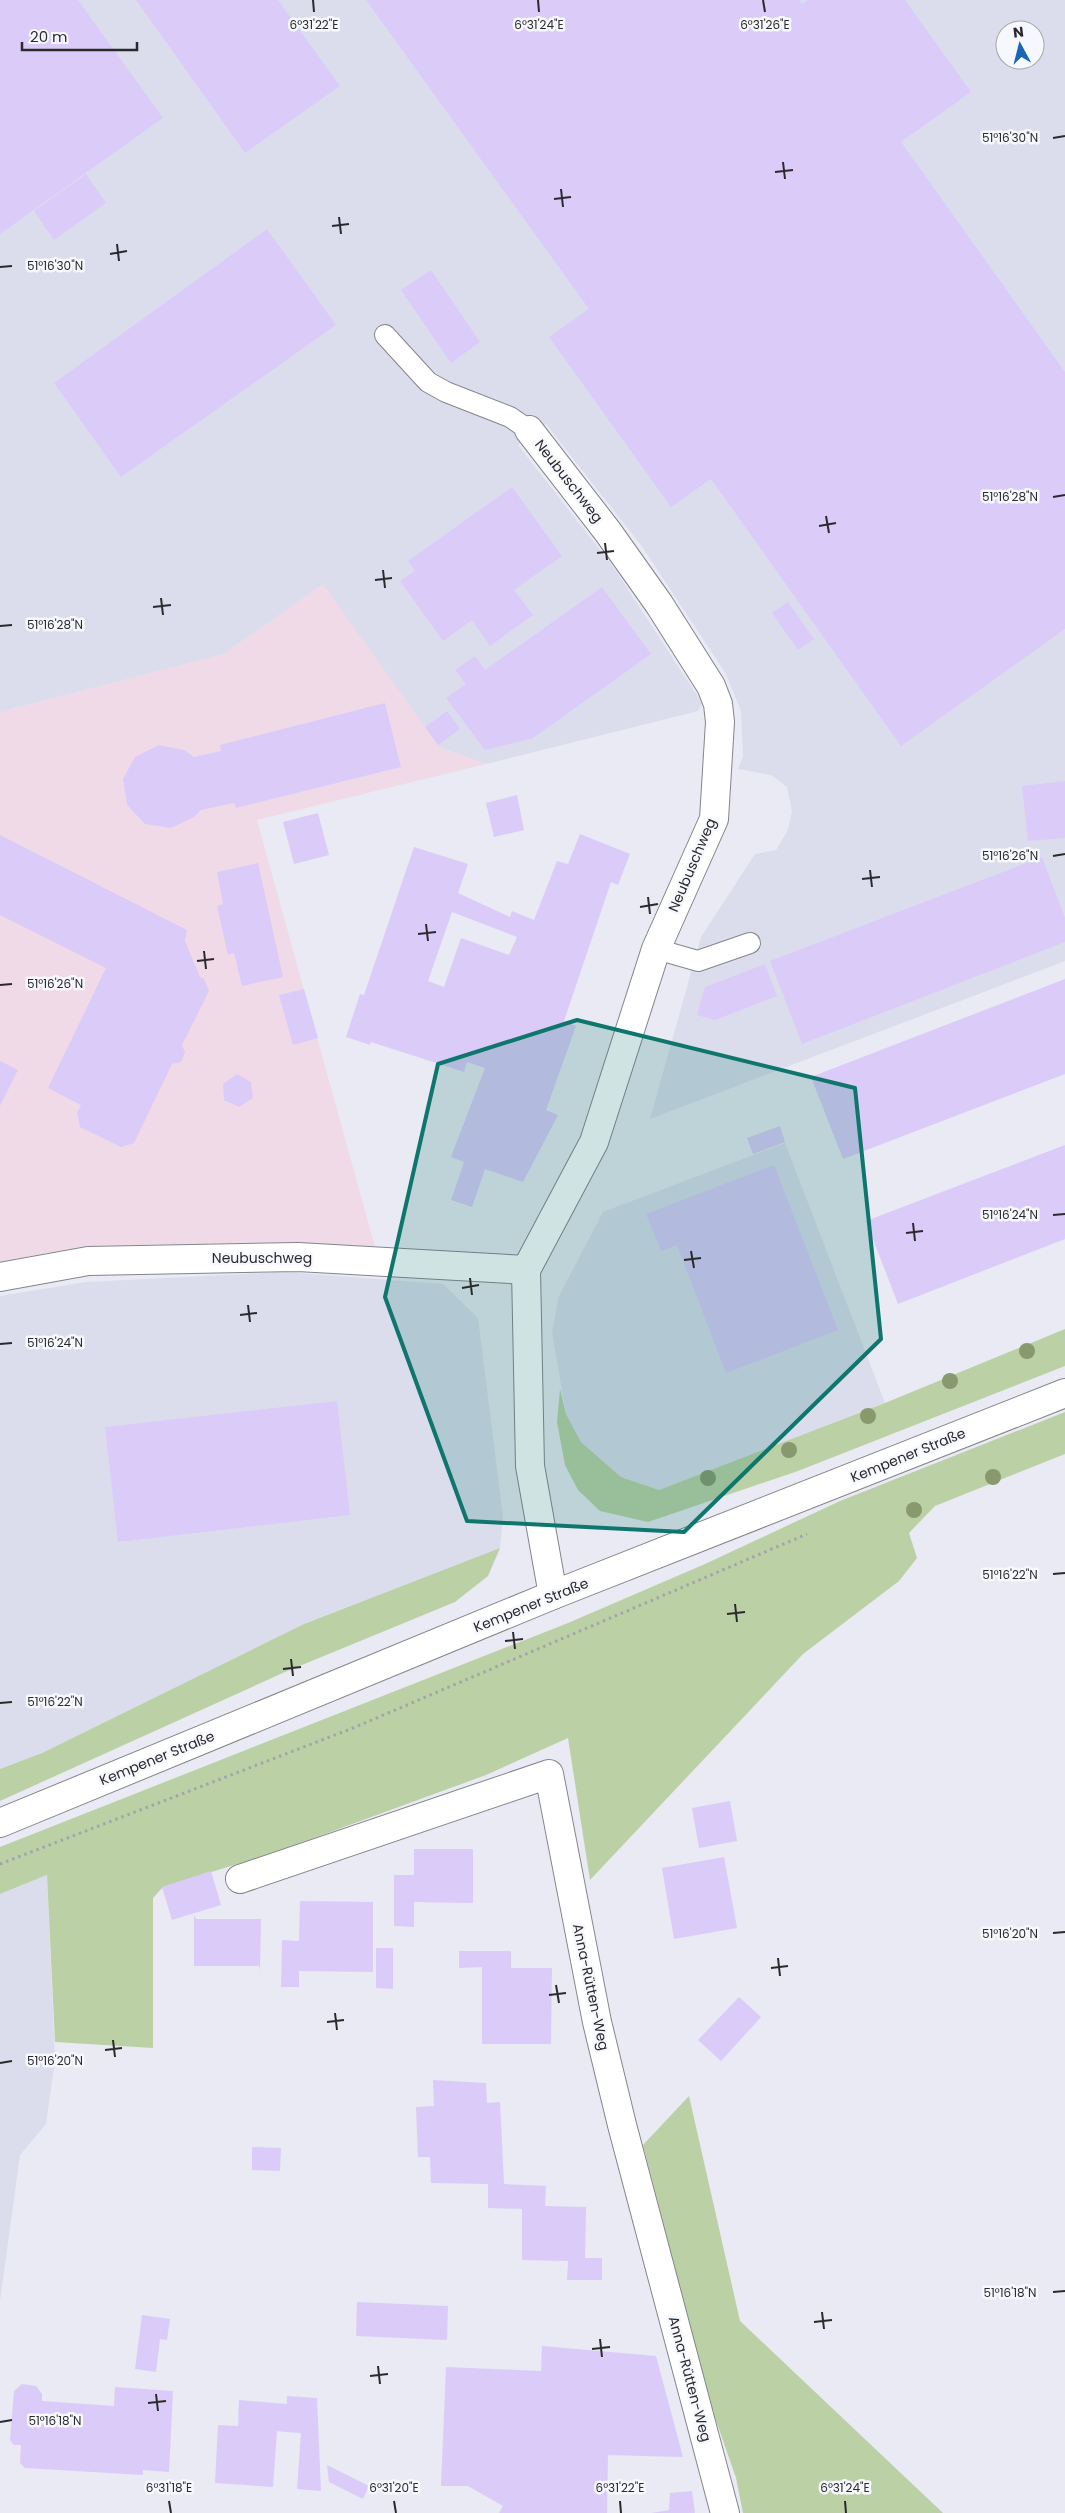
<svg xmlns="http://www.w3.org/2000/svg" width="1065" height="2513" viewBox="0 0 1065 2513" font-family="Poppins,sans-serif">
<rect width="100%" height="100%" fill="#e9eaf3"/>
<polygon fill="#f0dae7" points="324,583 439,747 486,764 257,820 375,1247 286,1242 84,1246 0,1262 0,712 224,654"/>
<g fill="#dbdded" fill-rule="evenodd">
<path d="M0,0h1065v961l-415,158 51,-182 54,-83 21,-4 12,-20 4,-19 -5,-24 -16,-12 -33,-6 5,-12 -2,-46 -15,-37 -83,-126 -97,-124 -28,21 96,123 88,135 -4,8 -212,53 -47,-17 -116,-163 -99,70 -224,58zM1005,30h30v30h-30z"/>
<polygon points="785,1143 885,1403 659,1490 621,1477 581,1442 566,1414 552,1332 559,1296 603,1212"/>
<polygon points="284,1272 443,1284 478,1318 503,1517 500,1548 304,1624 42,1753 0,1769 0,1296 86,1282"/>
<polygon points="47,1875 55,2060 46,2124 20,2155 0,2301 0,1894"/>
</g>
<g fill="#bbd1a5">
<polygon points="1065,1329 1065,1366 798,1471 648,1522 600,1511 578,1490 565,1465 557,1422 560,1389 566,1414 581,1442 621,1477 659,1490 885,1403"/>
<polygon points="1065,1412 1065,1454 935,1506 909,1533 917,1558 899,1581 803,1654 590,1880 568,1738 486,1775 273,1853 163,1887 153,1898 153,2048 55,2042 47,1875 0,1894 0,1847 568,1623 705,1564 840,1501"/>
<polygon points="500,1548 488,1576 455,1602 285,1672 0,1801 0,1769 42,1753 304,1624"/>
<polygon points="689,2096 740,2321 943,2513 743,2513 736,2478 710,2403 643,2145"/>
</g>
<g fill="#dbcbf9" fill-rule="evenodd">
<polygon points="0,0 78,0 163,118 0,234"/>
<polygon points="136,0 278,0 340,86 245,153"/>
<polygon points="366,0 799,0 802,4 808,0 905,0 971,92 901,142 1065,372 1065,629 901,746 711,479 671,507 549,337 589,309"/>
<polygon points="86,174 106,203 54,240 34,211"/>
<polygon points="267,229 336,325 121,477 54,383"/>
<polygon points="431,270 480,342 451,363 401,290"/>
<polygon points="512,487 562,556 514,590 533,615 490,646 472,620 443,641 400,581 415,571 408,561"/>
<polygon points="602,587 651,654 533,738 485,750 446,698 466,684 455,670 475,656 485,670"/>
<polygon points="788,602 814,639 798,650 772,613"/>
<polygon points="385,703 401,767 236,808 234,803 201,810 194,817 171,828 145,824 127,805 123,779 135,757 159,745 184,750 194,757 221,751 220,745"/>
<polygon points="447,711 460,729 438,745 425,727"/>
<polygon points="1065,781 1065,838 1028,841 1022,786"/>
<polygon points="517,795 524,830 494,837 486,803"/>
<polygon points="318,813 329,855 294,864 283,822"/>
<path d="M580,834l50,20 -12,31 -7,-3 -47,139 12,5 -30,84 12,5 -35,67 -38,-13 -13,38 -21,-7 13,-38 -13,-5 34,-89 -18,-6 -3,10 -93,-30 -1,3 -24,-8 14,-43 4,1 50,-148 54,17 -10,29 52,24 2,-6 22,9 23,-59 11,3zM452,912l65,25 -8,18 -48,-17 -17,49 -16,-6z"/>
<polygon points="0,835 187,930 185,941 200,977 204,979 209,991 182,1045 185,1053 181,1062 172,1064 134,1143 121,1147 80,1127 77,1113 81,1105 48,1088 106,968 0,915"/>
<polygon points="1042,857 1065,918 1065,942 802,1044 770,961"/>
<polygon points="258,863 283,977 242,986 234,953 228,955 217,906 223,904 217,872"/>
<polygon points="765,964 777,996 715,1020 697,1015 705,987"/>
<polygon points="1065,979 1065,1074 843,1159 811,1077"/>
<polygon points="304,989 318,1038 293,1045 279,995"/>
<polygon points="0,1061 18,1070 0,1106"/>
<polygon points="237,1074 251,1082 253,1098 239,1107 224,1100 223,1084"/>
<polygon points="780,1126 785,1142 753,1154 747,1138"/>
<polygon points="1065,1145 1065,1239 898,1304 866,1221"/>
<polygon points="774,1165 838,1330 726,1373 677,1245 661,1251 646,1214"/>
<polygon points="337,1401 350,1515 118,1542 105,1427"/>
<polygon points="730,1801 737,1841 699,1848 692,1808"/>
<polygon points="414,1849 473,1849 473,1903 414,1902 414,1927 394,1926 394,1875 414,1875"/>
<polygon points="724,1857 737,1928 674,1939 662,1868"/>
<polygon points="211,1871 221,1905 172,1920 162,1887"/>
<polygon points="300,1901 373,1902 373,1972 299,1971 299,1987 281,1987 282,1940 299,1941"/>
<polygon points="194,1915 196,1919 261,1919 260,1970 259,1966 194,1966"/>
<polygon points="376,1948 393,1948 393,1989 376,1988"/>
<polygon points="459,1951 511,1951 511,1968 552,1968 551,2044 482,2044 482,1967 459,1968"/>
<polygon points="739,1997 761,2017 721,2061 698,2040"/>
<polygon points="433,2080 486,2083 487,2103 500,2102 504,2184 546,2186 545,2206 586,2207 585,2258 602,2258 602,2280 567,2280 568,2261 522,2260 522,2209 488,2208 488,2184 431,2183 430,2157 418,2157 416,2107 434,2106"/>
<polygon points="252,2147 281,2148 280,2171 252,2170"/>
<polygon points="357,2302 448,2306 447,2340 356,2336"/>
<polygon points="142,2315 170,2319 167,2340 160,2339 156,2372 135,2369"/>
<polygon points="542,2346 656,2356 683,2457 608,2455 607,2513 499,2513 503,2506 468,2486 441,2486 446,2367 541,2371"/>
<polygon points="22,2384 36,2386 42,2394 42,2401 114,2406 115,2387 173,2391 169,2472 143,2470 143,2475 25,2468 20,2463 21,2445 14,2445 10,2440 14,2391"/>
<polygon points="287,2396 317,2398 321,2491 297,2489 301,2433 285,2432 277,2431 273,2487 215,2483 218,2425 238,2426 239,2400 287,2404"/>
<polygon points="327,2465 369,2486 363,2499 329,2482"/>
<polygon points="692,2491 695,2513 651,2513 669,2510 670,2493"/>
</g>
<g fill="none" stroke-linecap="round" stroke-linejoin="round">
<g stroke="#84858c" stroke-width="22">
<g id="service">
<polyline points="385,335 428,382 446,392 510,417 529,430"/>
<polyline points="656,949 698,961 750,943"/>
</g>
</g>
<g stroke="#84858c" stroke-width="30">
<g id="minor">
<polyline points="529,430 608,532 659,604 711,686 718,704 720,722 714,819 656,949 594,1142 526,1270 530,1466 553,1595"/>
<polyline points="0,1277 88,1261 298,1257 526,1270"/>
<polyline points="240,1879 549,1774 597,2022 622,2125 725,2513"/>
</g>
</g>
<g stroke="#84858c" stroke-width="30">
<polyline id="secondary" points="0,1823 553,1595 1065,1393"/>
</g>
<polyline stroke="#a3a4aa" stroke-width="3" stroke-dasharray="2.5 4" stroke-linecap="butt" points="0,1864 353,1728 807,1534"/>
<use href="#service" stroke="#fff" stroke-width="20"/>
<use href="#minor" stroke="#fff" stroke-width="28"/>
<use href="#secondary" stroke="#fff" stroke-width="28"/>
</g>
<g fill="#88996d">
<circle cx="1027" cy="1351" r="8"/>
<circle cx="950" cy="1381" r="8"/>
<circle cx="868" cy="1416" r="8"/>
<circle cx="789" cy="1450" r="8"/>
<circle cx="993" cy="1477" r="8"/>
<circle cx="708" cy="1478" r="8"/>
<circle cx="914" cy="1510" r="8"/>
</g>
<path fill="#0f766e" fill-opacity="0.2" stroke="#0f766e" stroke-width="4" stroke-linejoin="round" d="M577,1020l278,68 26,251 -197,193 -217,-11 -82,-224 53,-233z"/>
<path fill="none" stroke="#2a2a2d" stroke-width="2" d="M313,0l1,12M538,0l1,12M763,0l2,12M1053,138l12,-2M783,162l2,17M775,172l18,-2M561,189l2,18M554,199l17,-2M339,217l2,17M332,226l17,-2M117,244l2,17M110,254l17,-3M0,267l12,-1M1053,497l12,-2M826,516l3,17M819,526l17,-3M605,543l2,17M597,553l17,-2M383,570l2,18M375,580l17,-2M161,598l2,17M153,607l18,-2M0,626l12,-1M1053,856l12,-2M870,870l2,17M862,879l18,-2M648,897l2,17M640,907l18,-3M426,924l2,17M418,934l18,-2M204,951l2,18M197,961l17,-2M0,985l12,-1M1053,1215l12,-1M913,1223l2,18M906,1233l17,-2M691,1251l3,17M684,1260l17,-2M470,1278l2,17M462,1288l17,-3M248,1305l2,17M240,1315l17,-2M0,1344l12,-1M1053,1574l12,-1M735,1604l2,18M727,1614l18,-2M513,1632l2,17M505,1641l18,-2M291,1659l2,17M283,1669l18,-2M0,1703l12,-1M1053,1933l12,-1M778,1958l2,18M771,1968l17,-2M556,1985l3,18M549,1995l17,-2M335,2013l2,17M327,2022l17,-2M113,2040l2,17M105,2050l17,-2M0,2063l12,-2M1053,2292l12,-1M822,2312l2,17M814,2322l18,-2M600,2339l2,18M592,2349l18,-2M378,2366l2,18M370,2376l18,-2M156,2394l2,17M148,2403l18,-2M0,2422l12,-2M169,2501l2,12M394,2501l2,12M620,2501l1,12M845,2501l1,12"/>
<g text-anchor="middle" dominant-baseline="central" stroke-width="5" stroke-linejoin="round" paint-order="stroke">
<g font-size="14" fill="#2a2a2d" stroke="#f7f8fe">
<text transform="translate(569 481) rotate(52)">Neubuschweg</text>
<text transform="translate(692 865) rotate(-67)">Neubuschweg</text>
<text x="262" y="1258">Neubuschweg</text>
<text transform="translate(908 1455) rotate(-22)">Kempener Straße</text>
<text transform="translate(531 1605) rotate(-22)">Kempener Straße</text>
<text transform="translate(157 1758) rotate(-22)">Kempener Straße</text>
<text transform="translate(591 1987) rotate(78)">Anna-Rütten-Weg</text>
<text transform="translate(690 2379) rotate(75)">Anna-Rütten-Weg</text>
</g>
</g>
<g font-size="12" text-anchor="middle" fill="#2a2a2d" stroke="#f7f8fe" stroke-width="5" stroke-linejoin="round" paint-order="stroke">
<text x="314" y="29">6°31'22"E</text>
<text x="539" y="29">6°31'24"E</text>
<text x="765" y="29">6°31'26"E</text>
<text x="1010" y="142">51°16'30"N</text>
<text x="55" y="270">51°16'30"N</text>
<text x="1010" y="501">51°16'28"N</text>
<text x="55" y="629">51°16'28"N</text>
<text x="1010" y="860">51°16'26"N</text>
<text x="55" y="988">51°16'26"N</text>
<text x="1010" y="1219">51°16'24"N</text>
<text x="55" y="1347">51°16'24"N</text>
<text x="1010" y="1579">51°16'22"N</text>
<text x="55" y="1706">51°16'22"N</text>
<text x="1010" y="1938">51°16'20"N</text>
<text x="55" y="2065">51°16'20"N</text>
<text x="1010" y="2297">51°16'18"N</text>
<text x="55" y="2425">51°16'18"N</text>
<text x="169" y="2492">6°31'18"E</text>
<text x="394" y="2492">6°31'20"E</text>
<text x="620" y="2492">6°31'22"E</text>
<text x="845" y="2492">6°31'24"E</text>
</g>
<g transform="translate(1020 45) rotate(353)"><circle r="24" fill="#f7f8fe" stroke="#a5a6aa"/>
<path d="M0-4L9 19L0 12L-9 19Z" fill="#1966b5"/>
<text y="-8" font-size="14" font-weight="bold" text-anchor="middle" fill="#2a2a2d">N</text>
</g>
<path d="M22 42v8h115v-8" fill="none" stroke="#2a2a2d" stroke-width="2.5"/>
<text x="30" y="42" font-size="15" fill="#2a2a2d" stroke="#f7f8fe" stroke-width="4" paint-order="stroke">20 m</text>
</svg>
